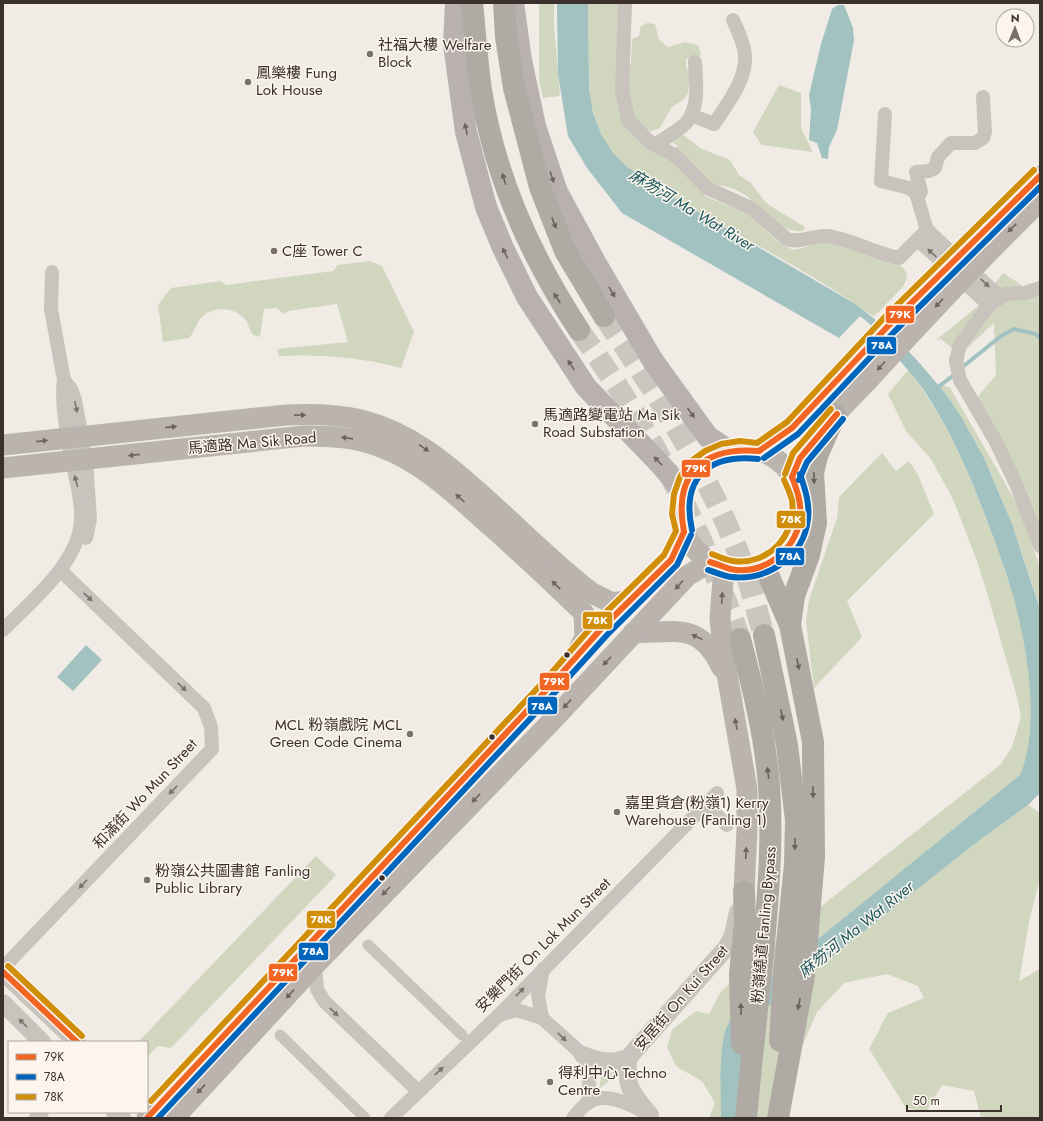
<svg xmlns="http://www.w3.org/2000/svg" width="1043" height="1121" viewBox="0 0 1043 1121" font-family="Jost,'Noto Sans SC',sans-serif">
<rect width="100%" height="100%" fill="#f0ebe5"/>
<g fill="#d1d6bf">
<polygon points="539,3 554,3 554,25 560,96 543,98 539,81"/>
<path d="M588,3h33l5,66 5,-6 1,-24 7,-3 2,-10 6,-3 8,1 4,16 9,7 17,-5 13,3 3,10 -15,4v8l4,7 -2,19 -4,6 -12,8 -13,22 -8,2 -8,-3 29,21 6,-3 -9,-6 9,-9 22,17 30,12 9,15 12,8 15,20 39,24 -2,4c-28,3 -43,-31 -67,-41 -9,-4 -19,-5 -28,-7l-3,13 21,9 20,6 18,18 15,13 14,8 10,-2 15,-6 16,1 64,21c20,12 1,27 -9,37 -5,5 -10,12 -16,15 -54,-38 -113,-69 -170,-101 -30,-18 -67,-34 -90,-62 -15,-18 -21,-40 -24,-64z"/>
<polygon points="779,85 801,93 801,128 813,152 762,145 753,132"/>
<path d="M370,261l12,5 32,66 -13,36c-40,-11 -81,-14 -122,-12l-2,-7 71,-7 -11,-38 -49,7 -5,3 -6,-6 -13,1 -4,28 -7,-2c-4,-5 -4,-12 -9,-17 -10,-11 -31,-12 -42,-1 -6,6 -7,15 -13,21l-26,4 -5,-37 13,-17 50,-7 5,4 107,-14 5,-6z"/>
<polygon points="1003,273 1038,296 1040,303 1040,557 1024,505 975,400 996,375 994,323 965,350 963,367 959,354 941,339 936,340 978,306"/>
<path d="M908,370c47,59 72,130 97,200 19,55 38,114 32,174 -2,12 -9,22 -17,31l-249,202 -43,46 -5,22 -2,73h-12l6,-15 -13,-22 -25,-14 -10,-19 5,-18 24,-19 13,3 11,-21 32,-32 248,-196 12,-18 9,-30 -4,-20 -29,-101 -11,-35 -24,-62 -22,-40 -25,-28 -18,-37z"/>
<path d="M937,383l13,5 70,121 20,59v41c-25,-79 -51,-160 -103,-226z"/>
<polygon points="882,453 896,471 909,461 918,475 934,514 847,601 862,637 814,688 806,621 809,600 837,518 839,497"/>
<polygon points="1028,805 1040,813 1040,879 1030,917 1019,981 1040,969 1040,1118 981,1118 974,1091 942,1085 926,1112 906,1108 869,1049 888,1013 924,998 918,986 887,974 844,983 817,1012 803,1044 776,1087 788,1118 748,1118 760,1013 976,843"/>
<polygon points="316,856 336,875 171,1048 158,1046 147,1057 147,1042 138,1042"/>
<polygon points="616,1067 619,1073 599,1089 601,1077 599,1069"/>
</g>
<g fill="#a1c2c1">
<path d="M557,3h31l1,86 4,24 8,21 12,19 14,14 49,32 181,106 25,20 34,34 29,34 17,25 23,42 27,64 28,85v184l-12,12 -52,38 -216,170 -18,105h-21c0,-24 -3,-74 7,-94 9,-18 29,-33 43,-47l249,-202c23,-53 5,-147 -15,-205 -22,-62 -45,-126 -82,-181 -8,-11 -18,-22 -27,-33 -11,-14 -21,-29 -36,-40l-21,22 -217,-125 -35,-45 -19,-32 -10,-62z"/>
<polygon points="838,5 844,5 853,28 854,40 837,130 829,147 828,159 822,158 817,143 809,140 811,109 809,95 821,44 832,9"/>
<polygon points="86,645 102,660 73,691 57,677"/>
</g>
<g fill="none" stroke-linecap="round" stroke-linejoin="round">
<g stroke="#a1c2c1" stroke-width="4">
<polyline points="960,369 1001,336 1014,329 1036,334 1040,338"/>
<polyline points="937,388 955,374"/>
</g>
<g stroke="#ccc6c0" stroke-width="22" stroke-dasharray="22 11" stroke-linecap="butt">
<path d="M604,316c54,79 108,162 140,252 8,22 13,45 20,67"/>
<path d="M579,330c37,52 71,106 100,163 24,48 43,97 61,146"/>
</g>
<g stroke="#c9c3be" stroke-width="11">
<polyline points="368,945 462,1035"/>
<polyline points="280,1035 365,1118"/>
</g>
<g stroke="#c9c3be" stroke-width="14">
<path d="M625,3l-3,87 6,30 22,22 26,14 31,32 44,20 36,31c12,5 26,-4 40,-3 24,3 47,17 72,22l28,-28"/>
<polyline points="885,114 881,181 909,188 916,193 927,230 1000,297"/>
<path d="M691,115l23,9c13,-20 33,-44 31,-69 -1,-12 -7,-24 -12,-35"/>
<path d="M656,144c9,-6 22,-13 30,-21 14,-15 10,-43 9,-61"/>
<polyline points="916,193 921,192 916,172 929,171 935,168 938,157 951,143 975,143 983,138 985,132 983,97"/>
<polyline points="918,240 989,305"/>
<polyline points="1040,288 1025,293 1006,294 989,305 960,345 956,361 960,380 996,442 1017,486 1040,546"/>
<polyline points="64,380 71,389 75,400 86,460 90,519 86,538"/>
<path d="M3,630c28,-29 75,-66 78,-109 1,-26 -8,-50 -12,-75 -3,-21 -8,-45 -5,-66l-13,-71 1,-37"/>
<polyline points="705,804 727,825"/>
<polyline points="315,965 317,989 324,1001 418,1091"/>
<polyline points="3,968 212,749 211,727 204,708 60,570"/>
<path d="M499,1015l18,-5 25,8 41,37c9,15 6,30 5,48"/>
<polyline points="542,1018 538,995 543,969"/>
<polyline points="36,1118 42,1112"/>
<polyline points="391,1118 498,1016 717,793"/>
<path d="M573,1118c5,-6 11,-14 18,-17 16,-9 41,4 55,12"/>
</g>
<g stroke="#c9c3be" stroke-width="18">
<polyline points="3,972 77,1042"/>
<polyline points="3,1003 42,1042"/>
<path d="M583,1055c15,6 31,10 46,2l98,-110 6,-12 5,-23"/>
<path d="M629,1057c-6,28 4,38 21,58"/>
<polyline points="115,1112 122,1118"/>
</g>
<g stroke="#bab3ae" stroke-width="21">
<path d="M3,445l283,-30c25,-1 51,-1 75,5 49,12 86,44 122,76 36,32 71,68 109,97l20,10 20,-3"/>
<circle cx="741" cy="509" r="61"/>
<polyline points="759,451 792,428 805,415 889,325 1040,176"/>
<path d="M3,468l301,-32c25,0 50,1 74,10 46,16 79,51 115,82 31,28 61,56 91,85l1,24 -7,14"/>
<path d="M792,477c16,-39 51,-70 79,-100 55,-60 110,-119 169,-176"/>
<polyline points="724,568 720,618 723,651 747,789 747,829 744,892"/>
<path d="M633,633c44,-1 67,-11 89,35"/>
<polyline points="147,1118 552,684 601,629 671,560 684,532"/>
<polyline points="174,1118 315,965 550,723 687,576 710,562"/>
</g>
<g stroke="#b8b1ad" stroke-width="22">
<polyline points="456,3 454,44 466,132 486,207 503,248 527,297 586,387 661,465 683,491"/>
<polyline points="513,3 521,60 535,126 557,192 595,262 653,361 708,437 728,450"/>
</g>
<g stroke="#afaaa4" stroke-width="22">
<path d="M472,3c3,29 5,59 9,87 14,88 50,167 98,240"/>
<polyline points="504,3 506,37 514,88 540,187 565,251 604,316"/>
<polyline points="764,565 790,625 813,742 814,857 804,976 778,1118"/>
<polyline points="790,625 794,596 809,555 816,523 813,473 817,456 835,415"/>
<polyline points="764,635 787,745 796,820 795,864 784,973 780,1041"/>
<path d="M740,639c13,49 25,96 29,146 4,57 -1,113 -6,170 -6,54 -12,109 -17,163"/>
<polyline points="742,1044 740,975 745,921 744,892"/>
</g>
<g stroke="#fbf5ee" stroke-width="9">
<g id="bus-1">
<polyline points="759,451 792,428 889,325 1040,176"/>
<polyline points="792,477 800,458 837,414"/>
<path d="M684,532c-11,-57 18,-86 75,-81"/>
<path d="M710,562c7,2 14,5 20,7 33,7 65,-18 70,-50 2,-15 -3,-29 -8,-42"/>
<polyline points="3,972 77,1042"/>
<polyline points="147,1118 552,684 601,629 671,560 684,532"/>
</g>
</g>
<g stroke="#fbf5ee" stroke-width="9">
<g id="bus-2">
<polyline points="764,458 798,434 895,331 1040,187"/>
<polyline points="799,480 807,462 843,419"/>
<path d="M692,530c-11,-51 15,-76 66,-71"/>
<path d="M708,570c7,2 15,6 23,7 36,4 73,-20 77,-58 2,-16 -3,-30 -8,-45"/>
<polyline points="158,1118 558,689 607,635 677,565 691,535"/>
</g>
</g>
<g stroke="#fbf5ee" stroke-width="9">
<g id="bus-3">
<polyline points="785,474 793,453 831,409"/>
<path d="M712,554c7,3 14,6 21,7 35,5 64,-26 59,-61 -2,-7 -5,-14 -8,-20"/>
<polyline points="8,966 82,1036"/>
<polyline points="151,1101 546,679 595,623 664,555 676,531 672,514 674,494 680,477 690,462 705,451 721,444 740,441 757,443 787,422 883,319 1034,170"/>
</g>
</g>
<use href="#bus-1" stroke="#f26522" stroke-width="6"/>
<use href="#bus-2" stroke="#0065bd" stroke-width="6"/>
<use href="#bus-3" stroke="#d18e09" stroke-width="6"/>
</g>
<defs><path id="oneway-solid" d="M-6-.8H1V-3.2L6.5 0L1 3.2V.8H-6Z"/></defs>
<g fill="#6d645f">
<use href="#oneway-solid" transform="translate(466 129) rotate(-101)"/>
<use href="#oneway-solid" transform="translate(552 177) rotate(71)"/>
<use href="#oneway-solid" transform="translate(505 253) rotate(-116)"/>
<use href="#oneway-solid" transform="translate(612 292) rotate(60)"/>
<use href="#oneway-solid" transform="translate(571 365) rotate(-123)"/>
<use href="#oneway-solid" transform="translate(691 413) rotate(54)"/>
<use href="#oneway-solid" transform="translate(658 461) rotate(-134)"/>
</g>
<g fill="#69615b">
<use href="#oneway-solid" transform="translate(504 179) rotate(-107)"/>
<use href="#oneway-solid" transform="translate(554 223) rotate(69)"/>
<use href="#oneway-solid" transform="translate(557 298) rotate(-123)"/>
<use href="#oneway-solid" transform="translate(814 478) rotate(88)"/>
<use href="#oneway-solid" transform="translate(798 664) rotate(78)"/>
<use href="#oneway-solid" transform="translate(782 715) rotate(78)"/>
<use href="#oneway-solid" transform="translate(768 773) rotate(-97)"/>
<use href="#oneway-solid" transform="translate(813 792) rotate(89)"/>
<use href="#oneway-solid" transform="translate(795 844) rotate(91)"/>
<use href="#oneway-solid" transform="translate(799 1004) rotate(101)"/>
<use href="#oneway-solid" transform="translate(741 1009) rotate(-92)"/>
</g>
<g fill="#6e645f">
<use href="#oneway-solid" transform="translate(1012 228) rotate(136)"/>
<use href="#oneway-solid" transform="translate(939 303) rotate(133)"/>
<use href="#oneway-solid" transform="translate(881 366) rotate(132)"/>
<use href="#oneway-solid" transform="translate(300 415) rotate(-1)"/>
<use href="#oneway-solid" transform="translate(171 427) rotate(-6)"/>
<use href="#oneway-solid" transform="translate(347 438) rotate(-172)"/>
<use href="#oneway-solid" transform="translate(42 441) rotate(-6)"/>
<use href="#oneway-solid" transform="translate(424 448) rotate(34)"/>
<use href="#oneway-solid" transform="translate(134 455) rotate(174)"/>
<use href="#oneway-solid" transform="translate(460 498) rotate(-138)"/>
<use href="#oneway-solid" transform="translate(556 585) rotate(-136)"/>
<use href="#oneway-solid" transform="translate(679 585) rotate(132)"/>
<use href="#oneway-solid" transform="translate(722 598) rotate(-86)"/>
<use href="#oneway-solid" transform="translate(697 637) rotate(-154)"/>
<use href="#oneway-solid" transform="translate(607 661) rotate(134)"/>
<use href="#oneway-solid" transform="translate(567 704) rotate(133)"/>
<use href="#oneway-solid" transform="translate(736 724) rotate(-101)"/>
<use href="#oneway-solid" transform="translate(476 798) rotate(134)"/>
<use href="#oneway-solid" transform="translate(746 853) rotate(-87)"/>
<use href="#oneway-solid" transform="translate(386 891) rotate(134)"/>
<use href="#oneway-solid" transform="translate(290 994) rotate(133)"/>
<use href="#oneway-solid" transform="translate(201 1089) rotate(133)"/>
</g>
<g fill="#7b726d">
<use href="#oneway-solid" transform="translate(932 253) rotate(-137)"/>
<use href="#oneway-solid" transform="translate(985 283) rotate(43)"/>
<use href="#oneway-solid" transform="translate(76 407) rotate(78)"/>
<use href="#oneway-solid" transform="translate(76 481) rotate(-104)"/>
<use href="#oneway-solid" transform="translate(88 597) rotate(43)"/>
<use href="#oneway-solid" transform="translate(182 687) rotate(43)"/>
<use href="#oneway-solid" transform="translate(173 790) rotate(134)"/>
<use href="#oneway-solid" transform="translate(83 884) rotate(134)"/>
<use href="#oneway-solid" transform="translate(520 992) rotate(-46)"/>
<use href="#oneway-solid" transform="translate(334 1012) rotate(44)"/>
<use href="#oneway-solid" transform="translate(23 1023) rotate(-135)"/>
<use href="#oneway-solid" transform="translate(562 1037) rotate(43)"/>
<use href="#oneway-solid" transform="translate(439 1071) rotate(-43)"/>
</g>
<g fill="#7a716c" stroke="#fbf5ee" stroke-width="1.5">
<circle cx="370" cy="54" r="4"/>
<circle cx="248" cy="82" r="4"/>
<circle cx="274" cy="251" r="4"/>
<circle cx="535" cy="424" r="4"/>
<circle cx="410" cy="734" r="4"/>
<circle cx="617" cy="812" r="4"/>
<circle cx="147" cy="880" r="4"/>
<circle cx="550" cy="1082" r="4"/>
</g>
<g fill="#3b302b" stroke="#fbf5ee" stroke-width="1.5">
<circle cx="567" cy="655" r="3.5"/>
<circle cx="492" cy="737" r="3.5"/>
<circle cx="382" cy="878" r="3.5"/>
</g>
<g text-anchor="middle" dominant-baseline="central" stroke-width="3" stroke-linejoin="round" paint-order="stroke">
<g font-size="15" fill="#3b302b" stroke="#fbf5ee" text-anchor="start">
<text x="378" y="45">社福大樓 Welfare<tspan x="378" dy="17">Block</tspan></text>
<text x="256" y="73">鳳樂樓 Fung<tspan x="256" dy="17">Lok House</tspan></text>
<text x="282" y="251">C座 Tower C</text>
<text x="543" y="415">馬適路變電站 Ma Sik<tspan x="543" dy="17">Road Substation</tspan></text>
<text x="402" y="725" text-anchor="end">MCL 粉嶺戲院 MCL<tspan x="402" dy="17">Green Code Cinema</tspan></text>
<text x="625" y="803">嘉里貨倉(粉嶺1) Kerry<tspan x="625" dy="17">Warehouse (Fanling 1)</tspan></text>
<text x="155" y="871">粉嶺公共圖書館 Fanling<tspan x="155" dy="17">Public Library</tspan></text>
<text x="558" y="1073">得利中心 Techno<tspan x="558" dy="17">Centre</tspan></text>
</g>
<g font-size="15" fill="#3b302b" stroke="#fbf5ee">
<text transform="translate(252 443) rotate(-5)">馬適路 Ma Sik Road</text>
<text transform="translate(145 794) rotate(-47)">和滿街 Wo Mun Street</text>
<text transform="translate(764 925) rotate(-85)">粉嶺繞道 Fanling Bypass</text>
<text transform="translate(543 945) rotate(-45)">安樂門街 On Lok Mun Street</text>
<text transform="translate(681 998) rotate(-49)">安居街 On Kui Street</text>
</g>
<g font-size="16" font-style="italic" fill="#1f5a5e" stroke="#fbf5ee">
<text transform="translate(692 210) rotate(31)">麻笏河 Ma Wat River</text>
<text transform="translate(856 929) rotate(-39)">麻笏河 Ma Wat River</text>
</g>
</g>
<g stroke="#fbf5ee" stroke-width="1.5">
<rect x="885" y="305" width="30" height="19" rx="4" fill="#f26522"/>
<rect x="866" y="336" width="31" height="19" rx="4" fill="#0065bd"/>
<rect x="681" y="459" width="30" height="19" rx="4" fill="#f26522"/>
<rect x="776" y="510" width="30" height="19" rx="4" fill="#d18e09"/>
<rect x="775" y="547" width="30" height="19" rx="4" fill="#0065bd"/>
<rect x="582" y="611" width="31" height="19" rx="4" fill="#d18e09"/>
<rect x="539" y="672" width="31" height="19" rx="4" fill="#f26522"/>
<rect x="527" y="696" width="31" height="19" rx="4" fill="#0065bd"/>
<rect x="306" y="910" width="30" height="19" rx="4" fill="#d18e09"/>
<rect x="298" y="942" width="31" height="19" rx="4" fill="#0065bd"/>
<rect x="268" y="963" width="30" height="19" rx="4" fill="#f26522"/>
</g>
<g font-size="11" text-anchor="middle" font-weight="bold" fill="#fff">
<text x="900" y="318">79K</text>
<text x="882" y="349">78A</text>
<text x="696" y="472">79K</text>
<text x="791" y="523">78K</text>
<text x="790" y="560">78A</text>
<text x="597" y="624">78K</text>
<text x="554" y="685">79K</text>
<text x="542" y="710">78A</text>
<text x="321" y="923">78K</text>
<text x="313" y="955">78A</text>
<text x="283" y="976">79K</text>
</g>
<rect width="1043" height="1121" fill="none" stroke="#3b302b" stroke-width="8"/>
<rect x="8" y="1041" width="140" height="72" fill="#fbf5ee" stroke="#aea6a0"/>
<rect x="16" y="1054" width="20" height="6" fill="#f26522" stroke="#aea6a0"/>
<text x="44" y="1061" font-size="12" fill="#3b302b">79K</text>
<rect x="16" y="1074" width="20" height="6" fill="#0065bd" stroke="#aea6a0"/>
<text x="44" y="1081" font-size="12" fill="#3b302b">78A</text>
<rect x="16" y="1094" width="20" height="6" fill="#d18e09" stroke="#aea6a0"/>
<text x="44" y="1101" font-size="12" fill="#3b302b">78K</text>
<g transform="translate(1015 28) rotate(1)"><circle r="19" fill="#fbf5ee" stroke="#aea6a0"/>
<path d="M0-3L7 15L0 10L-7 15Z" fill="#7a716c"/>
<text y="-6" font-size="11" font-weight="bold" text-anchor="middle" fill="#3b302b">N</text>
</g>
<path d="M907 1105v6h94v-6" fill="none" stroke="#3b302b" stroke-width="2"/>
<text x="913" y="1105" font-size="12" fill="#3b302b" stroke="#fbf5ee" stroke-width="3" paint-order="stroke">50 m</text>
</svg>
